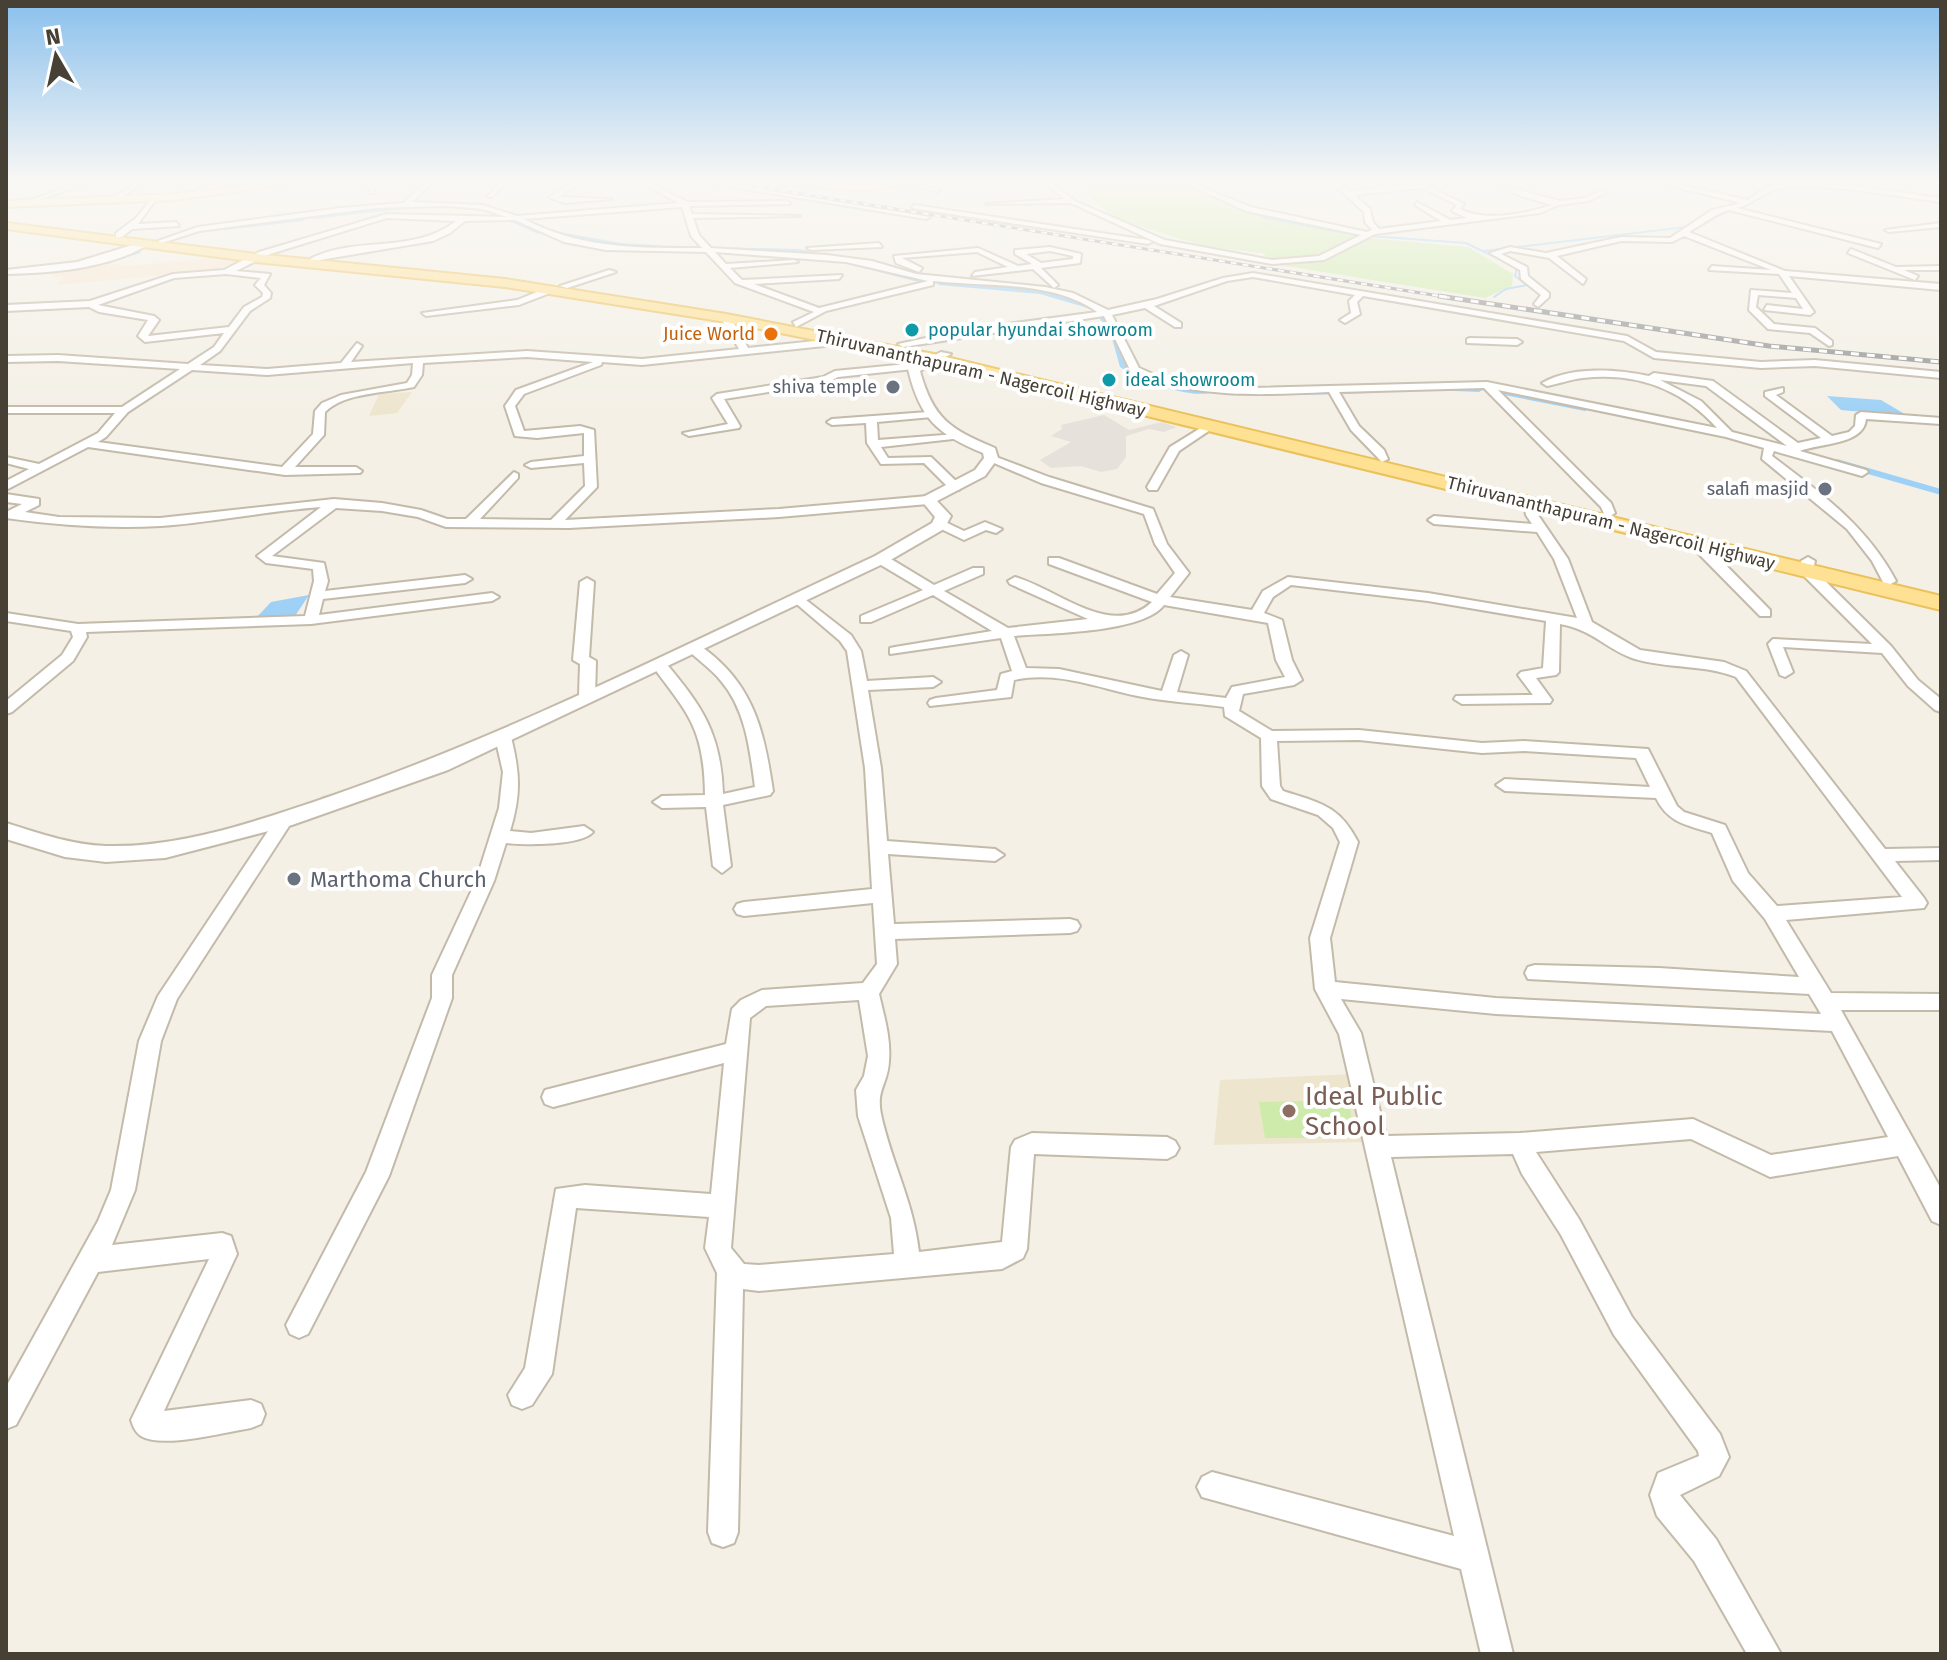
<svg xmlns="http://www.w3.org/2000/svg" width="1947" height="1660" viewBox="0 0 1947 1660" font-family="'Fira Sans',sans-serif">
<rect width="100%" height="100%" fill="#f4f0e6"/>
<polygon fill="#f7e6cf" points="226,257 250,260 227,269 57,285 64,276 53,277 51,272 110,263 126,266"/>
<polygon fill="#e6e1da" points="1104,415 1129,430 1162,422 1177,427 1164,432 1149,429 1126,436 1126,457 1117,469 1101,472 1081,466 1051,468 1040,460 1071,442 1051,436 1062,429 1061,425"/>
<g fill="#eee5ce">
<polygon points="412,392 397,413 369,416 379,394"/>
<polygon points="1352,1074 1367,1142 1214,1145 1220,1080"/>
</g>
<g fill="#ceebac">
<polygon points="1086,183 1180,183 1254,214 1357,237 1468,247 1513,274 1512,286 1485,298 1273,264 1263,253 1207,247 1126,222 1108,213 1081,187"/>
<polygon points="1349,1100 1354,1138 1265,1138 1259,1102"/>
</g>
<g fill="#9ed1f5">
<polygon points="1827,396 1881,400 1908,416 1841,410"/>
<polygon points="309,595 295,616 257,617 271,602"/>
</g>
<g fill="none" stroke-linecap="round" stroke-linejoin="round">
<g stroke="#9ed1f5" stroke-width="2">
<polyline points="1182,183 1266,218 1356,235"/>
<polyline points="1744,200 1767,188"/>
<polyline points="1369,236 1466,243 1517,268 1515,276 1527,285 1506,289 1494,297"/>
<polyline points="1484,251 1703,225 1730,209"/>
</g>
<g fill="#9ed1f5" fill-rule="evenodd">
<polygon points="423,203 486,209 423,207 314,219 310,217"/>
<polygon points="302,217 305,221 197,233 193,231"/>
<polygon points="514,218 544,230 545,232 538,234 511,222"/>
<polygon points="554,231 621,243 701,248 697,250 621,247 551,235"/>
<polygon points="715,247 799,249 848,258 844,260 799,253 712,251"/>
<polygon points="138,249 141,253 96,266 92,264"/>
<polygon points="859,262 929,279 930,281 926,284 856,266"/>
<polygon points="58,268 55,272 6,276 6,272"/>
<path d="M941,280c43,3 119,0 154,26l-4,3 -51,-15 -102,-9z"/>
<path d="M1096,313h6l19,21 7,30 40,18 50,8c-22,13 -78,-10 -98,-23l-9,-32z"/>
<polygon points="1435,385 1479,386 1484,389 1479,392 1431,390 1431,386"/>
<polygon points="1365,388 1370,391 1369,393 1299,395 1294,392 1299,389"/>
<polygon points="1498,388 1585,405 1590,408 1585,411 1494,393 1493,391"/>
<polygon points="1837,459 1941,489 1941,495 1833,464 1831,462"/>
</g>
<g stroke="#c3baaa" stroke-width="4">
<g id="minor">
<polygon points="80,183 88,183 24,205 19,204"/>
<polygon points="136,183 143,183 113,202 108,201"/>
<polygon points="203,183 209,183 197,196 193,196"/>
<polygon points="366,183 372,183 375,193 371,193"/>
<path d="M426,183h6l-20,19 70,3 35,11 161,-13 -35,-20h7l37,19 101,-1 2,3 -101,2 3,8 108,2 -107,2 6,17 12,13 116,7 45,6 44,13 129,13 28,6 35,17 49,-11 66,-21 30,-5 374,63 29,16 105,10 54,-2 126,12v6l-126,-12 -54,2 -107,-10 -30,-17 -261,-45 -6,6 3,12 -15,9 -5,-3 11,-7 -2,-12 6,-6 -102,-18 -26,4 -73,25 27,17v4h-6l-30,-19 -33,7 27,53 28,12 37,6 47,2 236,-6 230,46c-35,-39 -81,-56 -134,-50 -12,1 -24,6 -36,8l-5,-3c29,-17 75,-14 107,-7l5,-3 59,8 85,62 23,-5 -56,-42v-4l18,-4v4l-7,3 56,41 17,-4 6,-6 1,-11 5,-3 80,6v6l-75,-5c-2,26 -46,24 -66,32l66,19 2,2 -6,4 -88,-25 -2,5c49,37 95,70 124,125l-7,4 -5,-1 -12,-23 -25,-32 -85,-70 2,-11 -38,-11 -228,-47 113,113 4,10 -6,4 -4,-1 -4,-9 -117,-119 -145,4 20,34 25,24 4,9 -6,3 -31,-32 -22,-38c-67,3 -135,7 -198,-20l-27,-56 -201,31 -5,-3 65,-14 134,-18c-44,-32 -112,-25 -164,-31v4l-107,26 -30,16 -3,-5 21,-10 -79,-29 -29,-31 -100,-2 -42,-8 -49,-22 -50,1 -15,12 -17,8 -119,20 -4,-2c45,-24 103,-4 146,-38l-69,-3 -117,36 -34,17 34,3 -6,11 7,8 -1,5 -20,13 -30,40 -20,14 67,4 74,-6 16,-20 5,3 -11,16 176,-11 115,8 97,-10 -18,-31 5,-3 5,3 17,30 96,-10 5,3 -5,3 -202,21 -40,-3 -1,3 -77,29 -9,12 9,25 56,-5 14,4 3,57 -32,33 214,-11 149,-13 6,4 -6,4 -149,13 -210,11 -123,-1 -28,-10 -36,-6 -46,-3 -64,48 52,7 4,18 -3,10 140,-16 7,4 -7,4 -142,16 -4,16 173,-22 7,4 -7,4 -181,23 -225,8 1,5 -14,24 -61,51 -6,2v-13l56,-46 11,-18 -2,-6 -65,-10v-8l72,11 227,-8 9,-35 -1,-12 -47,-6 -9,-7 64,-49c-53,4 -107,15 -160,19 -52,3 -105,-1 -155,-8v-6l16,-8 -16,-2v-8l33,5v6l-14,7 34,5 101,1 174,-19 48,4 39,7 26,9h19l48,-47 4,2v4l-38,41 71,1 34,-34 -1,-23 -53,5 -6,-3 6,-3 53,-6v-23l-47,5 -22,-2 -10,-30 11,-16 77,-28 -66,-5 -104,6 -1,12 -8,12c-27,6 -69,5 -89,25l-1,23 -29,32h61l6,4 -2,2 -75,2 -197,-28 -82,43v-9l23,-12 -23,-6v-6l33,7 59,-31 17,-20h-109v-6h116l58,-38 -122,-8 -52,1v-6l52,-1 130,9 26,-17 10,-14 -79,9 -7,-6 10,-16 -49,-8 -10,-5 -83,4v-6l84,-4 83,-27 51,-4 35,-18 128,-38 120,3 -25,-8 -35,-3 -71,2 -177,23 -37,12 -4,-2 40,-14 142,-19 63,-5zM682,207l9,29 11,12c-63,0 -121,1 -178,-29zM715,252l131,10 82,19 -109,27 -65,-24 85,-5 3,-4 -100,5 -12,-12 68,-6 -4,-2 -68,4zM226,274l35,4 -6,7 8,8 -1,4 -18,10 -15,20 -81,9 11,-16 -5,-4 -56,-11 76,-27zM413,363l-1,12 -5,8 -66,12 -19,8 -7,8 -2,23 -31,33 -184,-25 8,-5 22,-25 64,-42 75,5zM1660,380l46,6 81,60 -55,-14 -31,-31z"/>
<polygon points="501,183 508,183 491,197 487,197"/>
<polygon points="574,183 581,183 558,197 612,199 564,203 549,197"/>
<polygon points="709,183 722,183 930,217 926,219"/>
<polygon points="916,183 940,190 937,192 916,185"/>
<path d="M1044,183h7l26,19 88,38 107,20 47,-4 42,-21 -115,-24 -62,-28h8l59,24 116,25 5,-2 -7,-8 -1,-10 -32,-29h7l11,8 72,-8 42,21 -4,5c26,13 65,5 92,-4l-31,-9 -29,-13 68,18 24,-3 18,-7 3,2 -16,8 -31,4 -18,8 -165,21 -51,26 -52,4 -112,-20 -89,-41 -85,1 79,-5zM1423,188l34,17 -5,6 15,7 -17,2 -33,-18 -2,3 26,16 -62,8 -6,-7 -3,-13 -16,-14z"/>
<path d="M1659,183h10l79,17c7,-4 14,-11 22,-13 29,-12 135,7 171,11v4c-40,-5 -128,-22 -164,-13 -14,4 -25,15 -40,19l144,36 -3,4 -149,-38 -11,4 -29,18 96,39 156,13v6l-152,-14 25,36 -4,3 -46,-5 3,-5 36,4 -7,-11 -38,-3 -2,12 18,17 41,4 17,13v4l-3,1 -19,-13 -42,-4 -19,-19 2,-20 41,3 -13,-19 -70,-4 3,-4 59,4 -87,-34 -12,6 -51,-1 -64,15 29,23 -3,5 -34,-26 -39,-7 -9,3 26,13 1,9 21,17v4l-11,10 -4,-3 7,-9 -20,-16 -1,-9 -30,-17 20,-6 36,6 75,-16 49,1 42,-28 29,-7z"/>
<polygon points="154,196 157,198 138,224 176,222 179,226 132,229 122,237 116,237 116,233 136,218"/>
<polygon points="914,205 1148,240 1152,242 1148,244 912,208"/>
<polygon points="1941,223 1941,227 1889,232 1885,230"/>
<path d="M142,242l7,2c-40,25 -97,29 -143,30v-4l71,-8z"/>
<polygon points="879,243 882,247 811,250 807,248"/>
<path d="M1050,247l31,7 -1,9 -39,5 17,17 -4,3 -21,-19 -61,7 3,-4 33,-5 -31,-15 -75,6 20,10 -3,4 -23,-9 -2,-7 84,-8 40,18 14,-2 -17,-10v-4zM1050,251l23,5v3l-32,4 -15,-9z"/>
<polygon points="1851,249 1896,267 1941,266 1941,270 1904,270 1918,276 1915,280 1848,253"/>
<polygon points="609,270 616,272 567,288 560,286"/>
<polygon points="547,288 550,293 519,305 426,316 422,313 517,300"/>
<polygon points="1470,338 1517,339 1522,342 1517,345 1467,343 1467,339"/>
<polygon points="948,360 951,361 951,365 838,377 826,383 724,399 740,426 739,428 689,436 683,433 728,424 712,398 717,394 823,377 835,371"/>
<polygon points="928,412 933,415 932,417 877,422 878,440 957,434 957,438 953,439 881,447 888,458 931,457 959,484 959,490 951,490 924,463 881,464 867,443 866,423 832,425 827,422 832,419"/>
<polygon points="1207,424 1216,426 1179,451 1157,490 1149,490 1147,487 1170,447"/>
<path d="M991,455l58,22 104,32 14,35 22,29 -19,24 82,13 11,-19 25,-14 140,16 149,25 -23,-59 -17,-27 -103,-8 -6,-4 6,-4 98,8 -6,-9 -2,-12 10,-3 4,15 30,44 24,63 48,28 84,12 22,9 139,178 56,-1v12l-46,1 29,37 3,5 -3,5 -138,12 45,73 110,1v16h-100l100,179v36l-9,-4 -34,-65 -128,21 -79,-38 -155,13 43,67 53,98 88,117 9,23 -10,19 -39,19 36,44 65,115h-34l-53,-93 -37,-45 -7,-21 8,-22 41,-17 -1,-5 -84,-116 -53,-100 -39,-61 -9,-20 -122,3 122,497h-32l-20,-85 -259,-72 -5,-10 5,-10 10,-5 242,64 -115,-502 -24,-45 -5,-51 30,-96 -7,-14 -15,-13 -47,-16 -9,-13 -1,-48 -36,-22 -1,-9c-27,-4 -55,-5 -81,-10 -43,-8 -85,-27 -129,-17l-3,17 -81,9 -2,-3 2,-3 6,-2 61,-8 4,-16 11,-3 -11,-33 -111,16v-6l5,-1 97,-16 -59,-36 -62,27h-10v-6l62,-26 -47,-28v-6h10l48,29 39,-17h10v6l-39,17 64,37 80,-9 -78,-35 -2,-3 7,-4c43,12 96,63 137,25l-103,-38v-6h10l98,36 18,-21 -20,-29 -11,-30 -103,-31 -54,-23 -2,-2zM1291,585l137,16 118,20 -3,47 -22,4 -3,3 15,20 -77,1 -2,3 8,5 88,-1 2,-3 -16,-22 20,-3 3,-3 1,-48c33,6 45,24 72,34 34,11 71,6 104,19l166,220 -125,9 -29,-33 -23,-48 -41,-13 -7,-6 -29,-57 -124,-8 -42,2 -123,-13 -87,1 -33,-20 4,-17 51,-9 8,-5 -10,-20 -10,-40 -18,-7 9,-16zM1164,605l104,18 8,37 9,17 -53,10 -6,11 -49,-6 11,-37 -7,-4 -7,4 -12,36 -5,-1 -98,-21 -33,-1 -12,-32c35,-3 129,-3 150,-31zM1359,740l123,13 42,-2 112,7 14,29 -145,-8 -9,6 9,6 151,7c12,25 31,27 56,35l21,48 32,38 34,58 -140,-9 -124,-3 -7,2 -3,6 3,6 281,15 12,20 -325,-16 -161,-16 -5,-44 28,-96c-19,-37 -38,-39 -75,-51l-3,-5 -3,-45zM1341,999l155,15 336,17 56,106 -117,18 -78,-36 -173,14 -134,3 -25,-103z"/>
<polygon points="941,520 964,531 985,522 1002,529 996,533 986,530 964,540 937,527 937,521"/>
<polygon points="1698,541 1703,542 1770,610 1770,616 1760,616 1693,548 1693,542"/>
<polygon points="1808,557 1815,561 1813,569 1891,646 1918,680 1941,699 1941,712 1935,710 1908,686 1882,653 1783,647 1793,672 1785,677 1780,675 1768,644 1773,639 1872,644 1801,573 1801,561"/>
<polygon points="587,578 594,582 589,657 596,661 595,696 587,701 579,696 580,664 573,660 580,582"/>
<path d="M797,593l54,42 10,16 6,30 66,-4 8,5 -8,5 -65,3 13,78 6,73 108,8 9,6 -9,6 -107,-7 6,70 176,-5 7,2 3,5 -3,5 -7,2 -175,6 2,25 -18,30c5,22 12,44 10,67 -1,23 -13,28 -8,53 10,48 32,86 38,138l83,-10 9,-95 4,-7 17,-7 135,4 8,4 4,7 -4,7 -8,4 -133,-5 -7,95 -4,9 -21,11 -243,22 -16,-2 -5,243 -4,11 -11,4 -11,-4 -4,-11 9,-259 -12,-25 4,-31 -133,-9 -24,166 -20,31 -10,4 -10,-4 -4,-10 17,-27 31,-179 29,-4 126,9 13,-131 -171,44 -8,-3 -3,-7 3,-7 181,-46 6,-35 9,-9 21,-10 101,-7 14,-19 -4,-61 -129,13 -7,-2 -3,-5 3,-5 7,-2 128,-13 -7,-121 -18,-117 -7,-10 -48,-41 -2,-3zM859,1000l9,56 -4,20 -8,14 2,26 33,102 3,36 -135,11 -15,-1 -13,-16 19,-230 16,-12z"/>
<path d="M692,643c11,3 22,13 30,21 36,35 44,80 51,127l-3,4 -47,10 8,61 -9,7 -9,-7 -7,-59 -44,1 -9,-6 9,-6 43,-1c-1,-67 -16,-80 -54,-131l8,-5 5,2c38,45 57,72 59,133l32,-7c-5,-36 -9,-77 -34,-106 -10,-13 -25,-22 -36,-34z"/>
<path d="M503,732l8,5c9,36 10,58 -1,94l21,2 53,-7 9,6c-12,14 -68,13 -87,11l-12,38 -42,94v23l-63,178 -81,158 -9,4 -9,-4 -4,-9 80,-153 66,-174v-23l44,-94 23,-73 4,-36 -8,-35z"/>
<path d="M284,814l9,6 -116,179 -16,42 -26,149 -23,55 110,-12 9,3 6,18 -73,157 87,-11 10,4 4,10 -4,10 -10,4c-25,4 -89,21 -110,8 -6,-4 -8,-10 -10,-16l78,-161 -111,13 -82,153 -10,4v-42l92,-166 13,-31 28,-149 19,-45 120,-180z"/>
</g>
</g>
<g stroke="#c3baaa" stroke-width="4">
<path id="tertiary" d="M941,352l10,2 -31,17c13,48 30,58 75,77l3,10 -13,18 -48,25 14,15 -7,13 -57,33 -439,208 -156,55 -127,33 -59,4 -41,-5 -59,-18v-16c33,10 66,22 100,23 76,2 154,-26 225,-50 187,-65 365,-157 544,-240l57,-33 3,-6 -14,-17 2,-3 52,-27 9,-12 -1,-5c-46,-19 -63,-34 -75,-84z"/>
</g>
<g stroke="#dac794" stroke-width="4">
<g id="secondary">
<polygon points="277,183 301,183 175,200 6,207 6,201 175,194"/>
<polygon points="770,183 927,183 861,191"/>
</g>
</g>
<g stroke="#ebc15c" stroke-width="4">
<polygon id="primary" points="6,223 256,254 505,279 726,314 934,354 1941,596 1941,610 934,364 726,322 505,287 256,262 6,229"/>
</g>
<use href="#minor" fill="#fff" fill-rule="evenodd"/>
<use href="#tertiary" fill="#fff" fill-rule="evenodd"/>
<use href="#secondary" fill="#fff1c4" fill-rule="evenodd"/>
<use href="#primary" fill="#ffe193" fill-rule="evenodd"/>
<g stroke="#969696" stroke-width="3">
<polyline id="rail-far1" points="733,183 1452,298"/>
</g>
<g stroke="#969696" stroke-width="5">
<polyline id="rail" points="1439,296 1769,346 1941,362"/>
</g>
<use href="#rail-far1" stroke="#fff" stroke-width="2" stroke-dasharray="6" stroke-linecap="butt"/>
<use href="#rail" stroke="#fff" stroke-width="3" stroke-dasharray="8" stroke-linecap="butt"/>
</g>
<linearGradient id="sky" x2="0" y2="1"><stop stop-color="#8ac0ed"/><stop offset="0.44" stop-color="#faf8f4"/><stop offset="1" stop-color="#faf8f4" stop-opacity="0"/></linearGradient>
<rect width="1947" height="415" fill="url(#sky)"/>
<g fill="#0f9aa8" stroke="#fff" stroke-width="3">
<circle cx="912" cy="330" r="8"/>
<circle cx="1109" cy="380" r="8"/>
</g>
<circle fill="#e8710a" stroke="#fff" stroke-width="3" cx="771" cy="334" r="8"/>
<g fill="#6b7280" stroke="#fff" stroke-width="3">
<circle cx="893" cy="387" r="8"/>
<circle cx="1825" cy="489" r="8"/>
<circle cx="294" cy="879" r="8"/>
</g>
<circle fill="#8d6e63" stroke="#fff" stroke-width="3" cx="1289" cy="1111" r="8"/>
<g text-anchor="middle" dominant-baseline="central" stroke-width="8" stroke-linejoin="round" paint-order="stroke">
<g font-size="18" fill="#0d838f" stroke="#fff" text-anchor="start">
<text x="928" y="330">popular hyundai showroom</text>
<text x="1125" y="380">ideal showroom</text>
</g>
<g font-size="18" fill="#c56008" stroke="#fff" text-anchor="end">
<text x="755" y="334">Juice World</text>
</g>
<g font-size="18" fill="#474034" stroke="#fff">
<text transform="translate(981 373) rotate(13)">Thiruvananthapuram - Nagercoil Highway</text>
<text transform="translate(1611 523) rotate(14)">Thiruvananthapuram - Nagercoil Highway</text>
</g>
<g font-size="18" fill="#5b616d" stroke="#fff" text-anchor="end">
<text x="877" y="387">shiva temple</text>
<text x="1809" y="489">salafi masjid</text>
</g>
<g font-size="22" fill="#5b616d" stroke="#fff" text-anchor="start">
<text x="310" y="879">Marthoma Church</text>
</g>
<g font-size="26" fill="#785e54" stroke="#fff" text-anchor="start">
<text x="1305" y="1096">Ideal Public<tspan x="1305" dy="30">School</tspan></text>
</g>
</g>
<rect width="1947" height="1660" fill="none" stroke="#474034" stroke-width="16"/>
<g transform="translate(56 56) rotate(351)" stroke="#ffffff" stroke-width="6" paint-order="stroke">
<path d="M0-6L14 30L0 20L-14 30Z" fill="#474034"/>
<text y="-12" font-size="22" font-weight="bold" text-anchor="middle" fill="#474034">N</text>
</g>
</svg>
